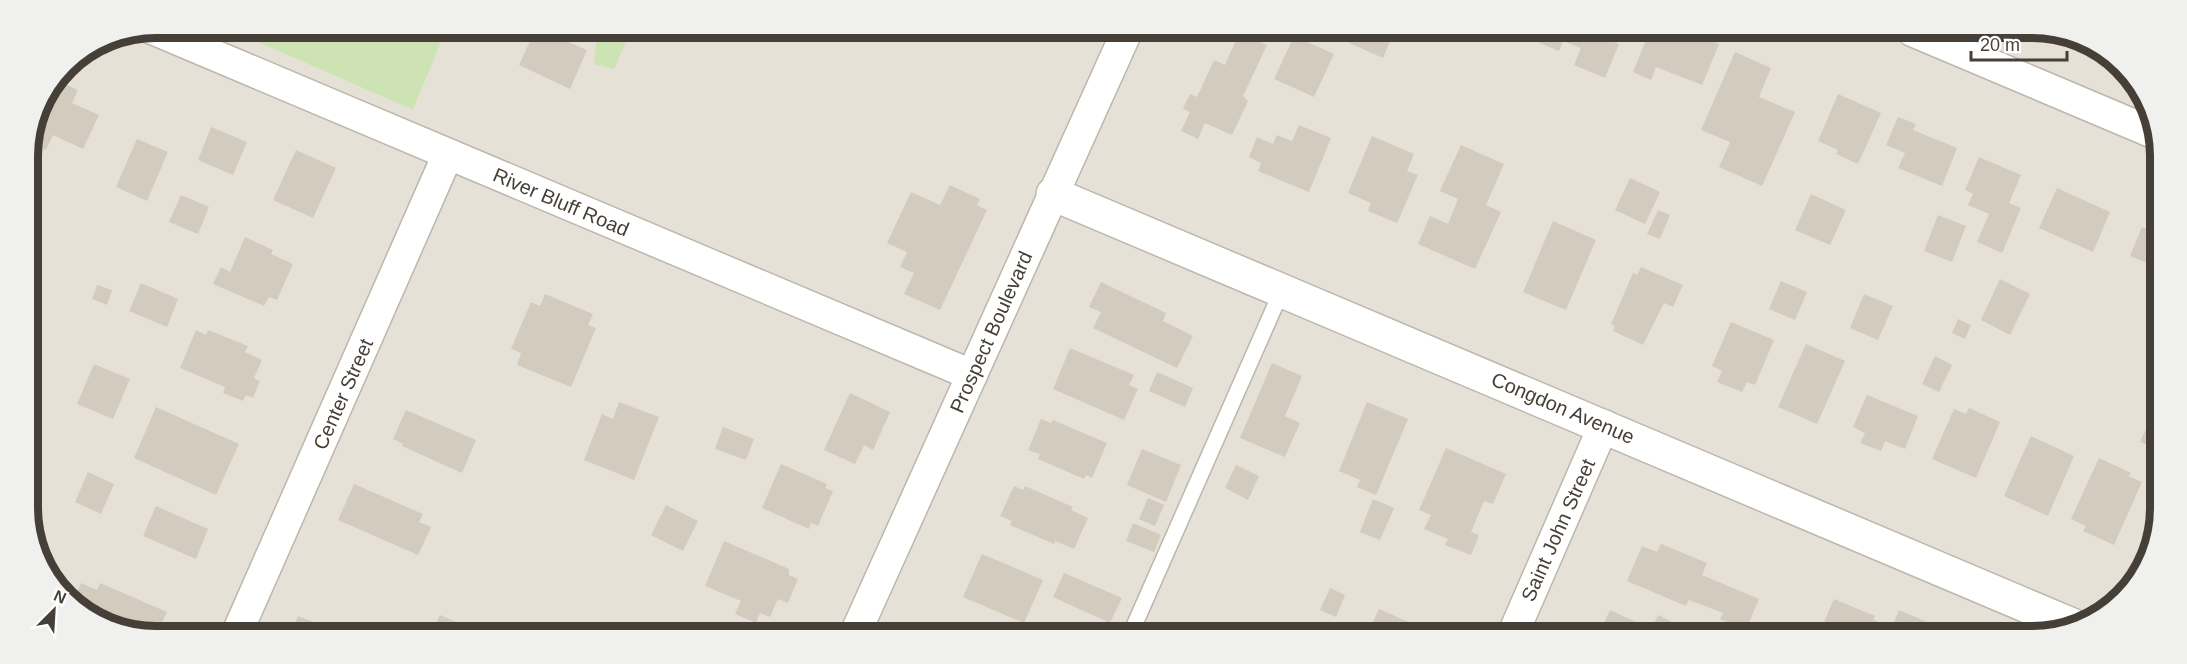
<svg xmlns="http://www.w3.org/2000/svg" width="2187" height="664" viewBox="0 0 2187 664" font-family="Arial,sans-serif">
<rect width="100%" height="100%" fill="#f2efe8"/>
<polygon fill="#e6e1d6" points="155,27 223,27 413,110 447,28 2065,31 2128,70 2158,131 2156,542 2110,610 2040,637 122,633 59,594 29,533 27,147 37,106 65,64 107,37"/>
<g fill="#cee3b4">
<polygon points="223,27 447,28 413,110"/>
<polygon points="593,28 632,28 614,69 594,64 597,30"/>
</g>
<g fill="#d3cbbe">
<polygon points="536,28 587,50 570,89 519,65"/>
<polygon points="1355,30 1395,30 1383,58 1349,43"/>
<polygon points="1539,30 1595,30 1593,34 1619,44 1605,78 1574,65 1581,48 1563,41 1559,51 1535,41"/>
<polygon points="1650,30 1685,30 1719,44 1702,85 1656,67 1651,80 1633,72"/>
<polygon points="1239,33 1267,45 1243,96 1248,101 1232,135 1205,123 1198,139 1181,131 1190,112 1183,109 1190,94 1197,97 1214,60 1225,65"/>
<polygon points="1294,36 1334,54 1314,97 1274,79"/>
<polygon points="1735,52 1771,68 1759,97 1795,112 1762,186 1719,167 1730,142 1701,130"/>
<polygon points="55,79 78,90 72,103 99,115 83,149 53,135 46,150 29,142 37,106"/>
<polygon points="1838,94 1881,113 1858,164 1836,154 1838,150 1818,141"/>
<polygon points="1898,117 1916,124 1913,130 1957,148 1942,186 1898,168 1905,153 1886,145"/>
<polygon points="1299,125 1331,138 1309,192 1258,171 1261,163 1249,157 1257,137 1273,144 1277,135 1292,141"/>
<polygon points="211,127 247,142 233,175 198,160"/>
<polygon points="1372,136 1414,154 1407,171 1418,175 1397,223 1368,211 1371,203 1348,193"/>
<polygon points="137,139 168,152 147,201 116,187"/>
<polygon points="1461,145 1504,164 1486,205 1501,212 1475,269 1418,244 1430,216 1448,224 1458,199 1440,191"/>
<polygon points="296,150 336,168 313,218 273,200"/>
<polygon points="1979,157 2021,175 2009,203 2021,208 2002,253 1977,242 1989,214 1968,205 1973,194 1965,190"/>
<polygon points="1630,178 1660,192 1645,224 1615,210"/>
<polygon points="950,185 980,199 977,205 987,210 940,310 904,294 914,273 900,267 907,252 887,243 911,192 940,205"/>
<polygon points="2057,188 2110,212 2093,252 2039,228"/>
<polygon points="1811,194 1846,210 1830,245 1795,230"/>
<polygon points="181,195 209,207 198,234 169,222"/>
<polygon points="1658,210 1670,215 1660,239 1647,234"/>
<polygon points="1938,215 1966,226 1952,262 1924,251"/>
<polygon points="1553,221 1596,240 1566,310 1523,292"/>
<polygon points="2142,227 2157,233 2157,267 2130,256"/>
<polygon points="245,237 273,250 271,254 293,264 277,300 269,297 264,306 213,284 221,267 230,272"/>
<polygon points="1641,267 1683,285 1673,307 1664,303 1643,345 1613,331 1615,326 1611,324 1633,273 1637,275"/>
<polygon points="2000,279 2030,294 2010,335 1981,320"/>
<polygon points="1781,281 1807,292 1795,320 1769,309"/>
<polygon points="1101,282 1166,313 1163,321 1193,336 1177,368 1093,328 1101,312 1089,307"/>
<polygon points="141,283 178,299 167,327 129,311"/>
<polygon points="97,285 112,290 107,305 92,299"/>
<polygon points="545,294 593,314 588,325 596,328 571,387 517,365 521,353 511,349 531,302 540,306"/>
<polygon points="1864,294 1893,306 1878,340 1850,328"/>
<polygon points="1958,319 1971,325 1965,339 1952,333"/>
<polygon points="1731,322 1774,340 1755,385 1747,382 1742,392 1717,382 1722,371 1712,366"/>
<polygon points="196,330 206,335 208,330 248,346 245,352 262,360 254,378 260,381 253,398 246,395 243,401 223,393 225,387 180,368"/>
<polygon points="1806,344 1845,361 1817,424 1778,407"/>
<polygon points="1070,348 1134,375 1129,385 1138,389 1124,420 1053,389"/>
<polygon points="1935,356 1952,365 1939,392 1922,384"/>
<polygon points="1272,363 1302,376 1285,416 1300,423 1285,457 1240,438"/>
<polygon points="94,364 130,379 113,419 77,404"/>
<polygon points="1157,372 1193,388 1185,407 1149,391"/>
<polygon points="850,393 890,412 873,450 864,445 855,464 824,450"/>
<polygon points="1867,395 1918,416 1905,449 1885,441 1881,451 1860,443 1865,433 1853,427"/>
<polygon points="619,402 659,417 634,480 584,460 602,414 613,419"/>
<polygon points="1367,402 1408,419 1376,495 1357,487 1360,480 1339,471"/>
<polygon points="156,407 239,444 216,495 134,458"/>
<polygon points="1969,408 2000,422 1976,478 1932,459 1954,409 1966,414"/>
<polygon points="406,410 476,440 462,473 402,446 403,444 393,439"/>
<polygon points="2154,412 2156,413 2156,449 2140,442"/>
<polygon points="1041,419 1051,423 1053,420 1107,443 1092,478 1086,475 1084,479 1038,459 1040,454 1028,450"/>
<polygon points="723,427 754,439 746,460 715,449"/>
<polygon points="2031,436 2074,456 2048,516 2004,496"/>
<polygon points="1446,448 1506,474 1493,504 1484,501 1471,532 1479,535 1471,555 1445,545 1448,539 1424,529 1431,515 1419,510"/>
<polygon points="1142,449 1181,465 1166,502 1127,485"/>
<polygon points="2099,458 2131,473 2128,476 2142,482 2114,545 2083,531 2086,526 2071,519"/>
<polygon points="781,464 827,484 825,488 833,491 818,526 811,523 809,529 762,508"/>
<polygon points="1236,465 1259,476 1248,500 1225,488"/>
<polygon points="88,472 114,484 101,514 75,502"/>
<polygon points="354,484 423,514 419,522 431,527 418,555 338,520"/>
<polygon points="1014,486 1023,490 1025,486 1073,507 1071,510 1088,518 1074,549 1055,541 1054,544 1010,525 1012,521 1000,516"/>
<polygon points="1148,498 1164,505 1155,526 1139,519"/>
<polygon points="1373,499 1394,508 1380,540 1360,532"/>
<polygon points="666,505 698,521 683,551 651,535"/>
<polygon points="156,506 208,529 196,559 143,536"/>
<polygon points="2156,520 2156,542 2149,552 2143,549"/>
<polygon points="1133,523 1161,535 1154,552 1126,541"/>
<polygon points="724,541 789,569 789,575 798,579 788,603 778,599 770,617 760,613 756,623 735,614 741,601 705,586"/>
<polygon points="1661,544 1707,563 1702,575 1759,599 1746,630 1720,619 1723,613 1689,600 1686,606 1627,581 1642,546 1657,552"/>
<polygon points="36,548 50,554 45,565 42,560"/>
<polygon points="982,554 1043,580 1024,623 963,597"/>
<polygon points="1064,573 1122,598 1110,623 1053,597"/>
<polygon points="81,583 97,590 100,583 167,612 157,633 122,633 73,602"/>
<polygon points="1330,588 1345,595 1336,617 1320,610"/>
<polygon points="1834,599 1875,616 1874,620 1892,627 1899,610 1963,637 1818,636"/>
<polygon points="1379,609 1438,635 1367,635"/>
<polygon points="1610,610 1647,627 1643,636 1594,636 1598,625 1602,627"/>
<polygon points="440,615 474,630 472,633 432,633"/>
<polygon points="1658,615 1687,629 1683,636 1658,636 1650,632"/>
<polygon points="298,616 326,627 324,633 290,633"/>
<polygon points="583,627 597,634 579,634"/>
</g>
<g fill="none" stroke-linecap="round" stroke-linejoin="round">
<g stroke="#bdb6ab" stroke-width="18">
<polyline id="service" points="1130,635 1282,290"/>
</g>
<g stroke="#bdb6ab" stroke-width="33">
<g id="minor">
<polyline points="150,28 972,375"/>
<polyline points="1912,31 2158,135"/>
<polyline points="237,633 448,154"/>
<polyline points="855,634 1128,29"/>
<polyline points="1512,636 1604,425"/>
<polyline points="2039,637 2049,615"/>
</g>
</g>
<g stroke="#bdb6ab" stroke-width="36">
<polyline id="tertiary" points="1053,194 2072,625"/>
</g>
<use href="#service" stroke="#fff" stroke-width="15"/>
<use href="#minor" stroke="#fff" stroke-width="30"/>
<use href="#tertiary" stroke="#fff" stroke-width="33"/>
</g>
<g text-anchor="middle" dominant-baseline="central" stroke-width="4.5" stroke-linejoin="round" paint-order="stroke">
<g font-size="20" fill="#453f37" stroke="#fff">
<text transform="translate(561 202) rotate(23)">River Bluff Road</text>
<text transform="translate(991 332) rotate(-66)">Prospect Boulevard</text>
<text transform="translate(343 394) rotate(-66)">Center Street</text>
<text transform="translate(1563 408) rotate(23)">Congdon Avenue</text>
<text transform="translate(1558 530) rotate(-66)">Saint John Street</text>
</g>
</g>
<path d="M0 0H2187V664H0ZM156 38H2032A118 118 0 0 1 2150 156V508A118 118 0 0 1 2032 626H156A118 118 0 0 1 38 508V156A118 118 0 0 1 156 38Z" fill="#f0f0ef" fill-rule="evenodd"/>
<path fill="none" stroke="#453f37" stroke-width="8" d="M156 38H2032A118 118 0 0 1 2150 156V508A118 118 0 0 1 2032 626H156A118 118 0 0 1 38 508V156A118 118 0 0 1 156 38Z"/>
<g transform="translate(54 610) rotate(24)" stroke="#ffffff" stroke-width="4.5" paint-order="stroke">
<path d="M0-4.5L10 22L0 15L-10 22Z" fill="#453f37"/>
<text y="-9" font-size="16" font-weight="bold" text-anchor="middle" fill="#453f37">N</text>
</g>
<path d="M1971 51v9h96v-9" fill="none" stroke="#453f37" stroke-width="3"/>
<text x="1980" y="51" font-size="18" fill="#453f37" stroke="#ffffff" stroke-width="4.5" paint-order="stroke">20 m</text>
</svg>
